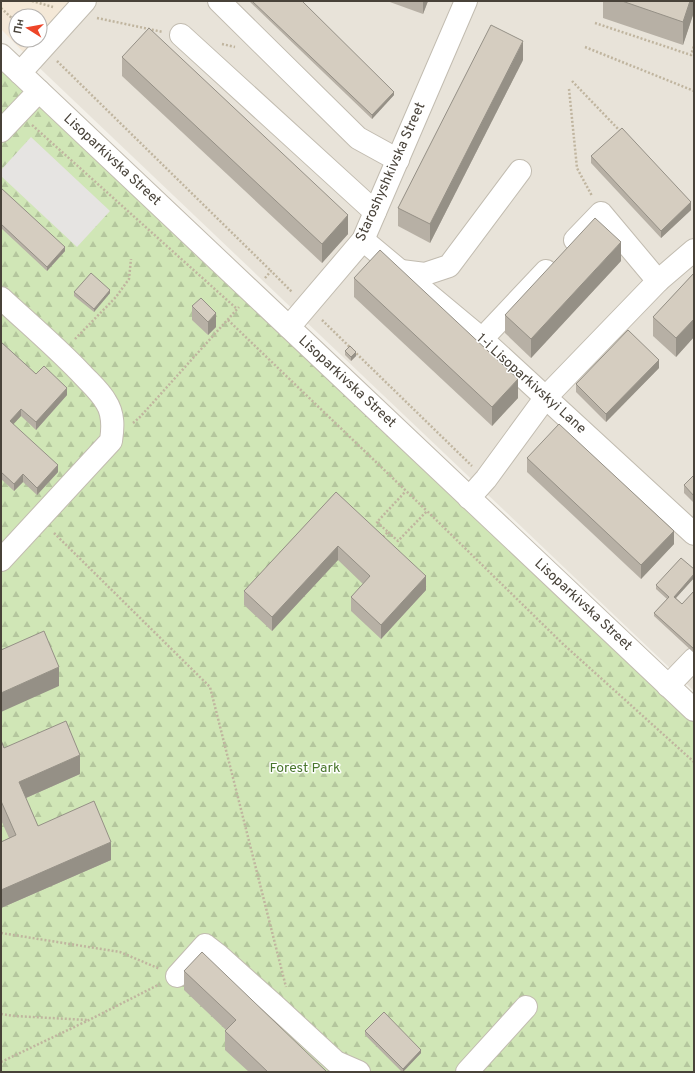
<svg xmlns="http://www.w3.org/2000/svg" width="695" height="1073" viewBox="0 0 695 1073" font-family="Overpass,sans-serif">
<defs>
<pattern id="forest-firs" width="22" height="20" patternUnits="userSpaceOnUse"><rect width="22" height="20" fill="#d0e6b6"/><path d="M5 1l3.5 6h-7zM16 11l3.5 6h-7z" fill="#b4c69d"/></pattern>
</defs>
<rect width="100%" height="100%" fill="#f4f1ea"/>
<polygon fill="#e8e3d9" points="81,1 694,1 694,691 28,57"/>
<path fill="#f4e8d7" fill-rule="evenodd" d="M1,1h80l-53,56 -27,-28zM16,16h24v24h-24z"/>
<polygon fill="url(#forest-firs)" points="1,65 597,627 694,721 694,1072 1,1072"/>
<polygon fill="#e6e4e2" points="31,137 110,211 77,247 1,176 1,170"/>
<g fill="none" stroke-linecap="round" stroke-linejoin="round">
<g stroke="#c2bcb0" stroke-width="24">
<g id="minor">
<polyline points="219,1 358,138 398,160"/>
<polyline points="181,35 375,212"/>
<polyline points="1,55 694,710"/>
<polyline points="20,73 85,1"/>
<polyline points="1,131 39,91"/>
<polyline points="363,240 482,339 694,534"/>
<polyline points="575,240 601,213 658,281"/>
<polyline points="401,271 425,274 449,266 520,171"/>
<path d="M1,298c27,25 54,48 79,74 9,10 20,19 26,30 8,12 7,26 5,39l-110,119"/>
<polyline points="289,327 363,240 466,1"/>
<polyline points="482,339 546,271"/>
<polyline points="469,498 486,479 546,397 658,281 694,250"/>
<polyline points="668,686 694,659"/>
<polyline points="177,976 205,945 218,955 274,1005 336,1062 359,1072"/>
<polyline points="467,1072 526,1007"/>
</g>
</g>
<g stroke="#c0b59f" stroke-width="2.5" stroke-dasharray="2 2" stroke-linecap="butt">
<polyline points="32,1 53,7"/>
<polyline points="1,8 16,22"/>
<polyline points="97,18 163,32"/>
<polyline points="595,23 691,55 694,46"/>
<polyline points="222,44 235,47"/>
<polyline points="585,47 694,91"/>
<polyline points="57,61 271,271"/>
<polyline points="572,81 621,132"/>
<polyline points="569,89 577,168 592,196"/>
<polyline points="32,125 237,309"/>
<polyline points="265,278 271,271 292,292"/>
<polyline points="228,320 427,511"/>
<polyline points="322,320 472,466"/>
<polyline points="75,339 116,297 129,279 131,259"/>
<polyline points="133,423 140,417 239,307"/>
<polyline points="388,532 398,541 427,511 563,644 694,762"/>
<polyline points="54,533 210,687 286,987"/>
<polyline points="383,537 388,532 377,522 405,492"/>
<polyline points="1,933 120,952 160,969"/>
<polyline points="1,1014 14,1016 88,1020"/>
<polyline points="1,1062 89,1020 160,984"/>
</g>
<use href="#minor" stroke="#fff" stroke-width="22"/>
</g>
<g fill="#b7b0a5">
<polygon points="249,1 302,1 394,95 372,119"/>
<polygon points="387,1 428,1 423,14"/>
<polygon points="603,1 694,1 694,12 683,45 603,18"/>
<polygon points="122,57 348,234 322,263 122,76"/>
<polygon points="523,60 430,243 398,226 398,208"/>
<polygon points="591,156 691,210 661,238 591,163"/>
<polygon points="1,188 65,251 47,271 1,228"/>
<polygon points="621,261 531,358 505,333 505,315"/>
<polygon points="694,273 694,337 676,357 653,336 653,317"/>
<polygon points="354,278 518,398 492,426 354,297"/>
<polygon points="74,292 110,293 94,312 74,296"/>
<polygon points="192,306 216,327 208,335 192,320"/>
<polygon points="1,342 36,374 67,395 36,430 21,416 13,424 58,472 37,495 23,482 14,491 1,479"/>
<polygon points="345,351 356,356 351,361 345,355"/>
<polygon points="659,368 606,422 576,392 576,384"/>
<polygon points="527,458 674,544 641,579 527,472"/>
<polygon points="694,475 694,503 684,493 684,485"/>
<polygon points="336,492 426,590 381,639 351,611 351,597 363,584 338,560 272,631 244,605 244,591"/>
<polygon points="694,569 694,578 676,598 682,604 694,591 694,653 654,616 654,613 667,599 656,589 656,585"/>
<polygon points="1,740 4,748 80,774 26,798 38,826 111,860 1,908 1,842 9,838 1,820"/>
<polygon points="184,971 327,1072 249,1072 225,1050 225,1031 226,1030 184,990"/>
<polygon points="365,1031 421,1053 402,1072 365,1035"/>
</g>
<g fill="#959086">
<polygon points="423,1 428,1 423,14"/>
<polygon points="690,1 694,1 694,12 683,45 683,22"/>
<polygon points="523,41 523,60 430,243 430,224"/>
<polygon points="394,92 394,95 372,119 372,115"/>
<polygon points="691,202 691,210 661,238 661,231"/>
<polygon points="348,215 348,234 322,263 322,244"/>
<polygon points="621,242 621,261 531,358 531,339"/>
<polygon points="65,247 65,251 47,271 47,267"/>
<polygon points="110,290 110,293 94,312 94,309"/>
<polygon points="216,313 216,327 208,335 208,322"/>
<polygon points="694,319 694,337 676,357 676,338"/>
<polygon points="356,352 356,356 351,361 351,357"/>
<polygon points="659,360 659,368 606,422 606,414"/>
<polygon points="518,379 518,398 492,426 492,407"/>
<polygon points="67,388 67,395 36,430 36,422"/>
<polygon points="21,409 21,416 10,428 10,421"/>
<polygon points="58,465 58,472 37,495 37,488"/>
<polygon points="23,474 23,482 14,491 14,484"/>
<polygon points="674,531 674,544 641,579 641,565"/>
<polygon points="338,546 338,560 272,631 272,617"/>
<polygon points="694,574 694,578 674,600 674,597"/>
<polygon points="426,576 426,590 381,639 381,625"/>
<polygon points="59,667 59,686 1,712 1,693"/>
<polygon points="80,755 80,774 19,801 19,782"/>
<polygon points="111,842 111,860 1,908 1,890"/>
<polygon points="421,1050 421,1053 403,1072 403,1069"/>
</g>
<g fill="#d5cdc0" stroke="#959086">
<polygon points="252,1 302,1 394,92 372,115"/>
<polygon points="622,1 690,1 683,22"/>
<polygon points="491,25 523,41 430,224 398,208"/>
<polygon points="149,28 348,215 322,244 122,57"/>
<polygon points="622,128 691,202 661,231 591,156"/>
<polygon points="1,188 65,247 47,267 1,224"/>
<polygon points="595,218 621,242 531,339 505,315"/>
<polygon points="380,250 518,379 492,407 354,278"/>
<polygon points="91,273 110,290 94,309 74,292"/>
<polygon points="694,273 694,319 676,338 653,317"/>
<polygon points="201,298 216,313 208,322 192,306"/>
<polygon points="628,330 659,360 606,414 576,384"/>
<polygon points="1,342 36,374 44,366 67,388 36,422 21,409 10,421 58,465 37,488 23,474 14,484 1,472"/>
<polygon points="350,346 356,352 351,357 345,351"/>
<polygon points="559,424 674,531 641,565 527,458"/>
<polygon points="694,475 694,496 684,485"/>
<polygon points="336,492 426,576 381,625 351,597 370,576 338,546 272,617 244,591"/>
<polygon points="681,558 694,569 694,574 674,597 682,604 694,591 694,649 654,613 669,597 656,585"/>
<polygon points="44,631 59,667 1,693 1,650"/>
<polygon points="66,721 80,755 19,782 38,826 94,801 111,842 1,890 1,842 16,835 1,801 1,740 4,748"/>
<polygon points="202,952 327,1072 268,1072 225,1031 236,1020 184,971"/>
<polygon points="384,1012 421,1050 403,1069 365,1031"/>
</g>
<g text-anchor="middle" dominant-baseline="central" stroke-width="3" stroke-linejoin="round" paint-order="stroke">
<g font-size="14" fill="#484239" stroke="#fff">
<text transform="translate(112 160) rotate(43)">Lisoparkivska Street</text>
<text transform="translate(391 172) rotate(-66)">Staroshyshkivska Street</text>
<text transform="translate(347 382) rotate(43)">Lisoparkivska Street</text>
<text transform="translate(531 384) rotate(42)">1-i Lisoparkivskyi Lane</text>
<text transform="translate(583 605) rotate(43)">Lisoparkivska Street</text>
</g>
<g font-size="14" fill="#4a772e" stroke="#fff">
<text x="305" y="768">Forest Park</text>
</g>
</g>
<rect width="695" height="1073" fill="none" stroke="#484239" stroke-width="4"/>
<g transform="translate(28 28) rotate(281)"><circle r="19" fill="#ffffff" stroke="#b6b3b0"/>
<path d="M0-3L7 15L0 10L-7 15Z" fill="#ee4528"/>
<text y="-6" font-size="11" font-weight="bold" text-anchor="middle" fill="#484239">Пн</text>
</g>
</svg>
